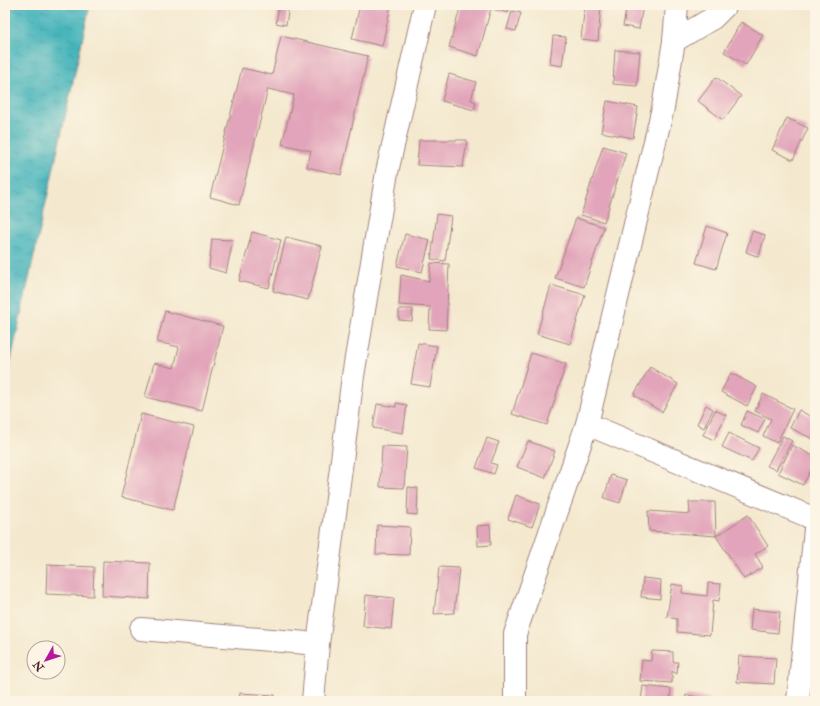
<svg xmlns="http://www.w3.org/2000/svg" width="820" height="706" viewBox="0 0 820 706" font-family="'IM FELL Double Pica',serif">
<defs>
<pattern id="water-ripples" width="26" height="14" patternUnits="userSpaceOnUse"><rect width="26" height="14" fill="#43b3ba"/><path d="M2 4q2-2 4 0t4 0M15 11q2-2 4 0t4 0" fill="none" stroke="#3a9197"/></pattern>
</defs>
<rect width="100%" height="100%" fill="#fcf5e5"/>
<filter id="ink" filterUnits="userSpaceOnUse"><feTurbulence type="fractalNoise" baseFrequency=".025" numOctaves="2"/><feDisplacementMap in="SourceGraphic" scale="8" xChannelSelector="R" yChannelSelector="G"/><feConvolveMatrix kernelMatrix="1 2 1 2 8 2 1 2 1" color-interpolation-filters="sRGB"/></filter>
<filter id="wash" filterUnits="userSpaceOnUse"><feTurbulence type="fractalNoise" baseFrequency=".012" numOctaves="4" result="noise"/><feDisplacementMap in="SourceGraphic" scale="16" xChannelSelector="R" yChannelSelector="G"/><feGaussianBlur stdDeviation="0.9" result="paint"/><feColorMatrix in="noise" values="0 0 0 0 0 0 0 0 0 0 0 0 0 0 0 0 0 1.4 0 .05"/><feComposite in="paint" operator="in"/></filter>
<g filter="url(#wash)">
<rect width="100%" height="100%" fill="#f4e9cf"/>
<polygon fill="url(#water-ripples)" stroke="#466972" points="5,5 90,5 5,386"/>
<g id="blocks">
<g fill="#e2a4ba">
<polygon points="279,5 289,5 286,25 276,23"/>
<polygon points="360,5 391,5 382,46 352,39"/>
<polygon points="461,5 511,5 508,13 491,8 478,56 449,47"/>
<polygon points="585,5 601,5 598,41 581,39"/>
<polygon points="627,5 643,5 639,29 623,26"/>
<polygon points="512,11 521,13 516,31 507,29"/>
<polygon points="741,22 763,35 746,65 724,52"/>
<polygon points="281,36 368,56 341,175 307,167 311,151 282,144 294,95 268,89 239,205 210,197 242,68 272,75"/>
<polygon points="553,36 566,37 562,66 550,64"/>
<polygon points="615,50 640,52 637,86 613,84"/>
<polygon points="449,74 476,82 471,100 476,102 474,110 442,101"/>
<polygon points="716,77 741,96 723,120 698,101"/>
<polygon points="607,101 638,107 633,138 601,132"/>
<polygon points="787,118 808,128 793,160 772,150"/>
<polygon points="419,140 467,140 463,167 417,165"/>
<polygon points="603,146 626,153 604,222 581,215"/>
<polygon points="437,214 451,216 445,261 431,259"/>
<polygon points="576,218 604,227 584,287 555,278"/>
<polygon points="707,226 727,233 716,269 696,263"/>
<polygon points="752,231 765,235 759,257 746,252"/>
<polygon points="252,232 281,240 269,288 239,281"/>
<polygon points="405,234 430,240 422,272 397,266"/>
<polygon points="286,237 322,246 308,300 273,291"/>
<polygon points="212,239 233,240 226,273 209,268"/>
<polygon points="431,263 449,264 446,330 429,329 430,307 399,305 401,275 429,281"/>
<polygon points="551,285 585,295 570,344 537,334"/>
<polygon points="399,309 413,309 412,321 399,320"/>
<polygon points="165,311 223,326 202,411 145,397 154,363 174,368 179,347 157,342"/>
<polygon points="418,343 437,346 430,387 411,384"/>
<polygon points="531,353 566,364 547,425 512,414"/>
<polygon points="650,367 678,384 662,412 634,395"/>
<polygon points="731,373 757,387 747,406 721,392"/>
<polygon points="763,394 793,409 777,443 763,436 771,419 755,411"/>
<polygon points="396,403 407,405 403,433 373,428 377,404 396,407"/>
<polygon points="706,405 713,409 704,428 697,424"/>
<polygon points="715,410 726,415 714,440 703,435"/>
<polygon points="799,410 815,419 815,440 790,428"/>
<polygon points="747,411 765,419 758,433 741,425"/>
<polygon points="141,414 194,427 173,510 121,497"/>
<polygon points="729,433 759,448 752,461 722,447"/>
<polygon points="783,436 792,441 776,470 767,466"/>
<polygon points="487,438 499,442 491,463 497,465 494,474 476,468"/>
<polygon points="528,441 555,451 545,478 517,467"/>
<polygon points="792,445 815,457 815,462 803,485 778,473"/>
<polygon points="382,446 407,447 404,488 380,487"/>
<polygon points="611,475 627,480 620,503 604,498"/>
<polygon points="408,487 418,488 417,515 407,514"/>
<polygon points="516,495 540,504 532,527 508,519"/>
<polygon points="689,502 715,502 716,536 649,531 648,511 690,514"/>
<polygon points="748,515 768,546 755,554 763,567 744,579 716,536"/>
<polygon points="377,525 410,527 409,555 376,554"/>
<polygon points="490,525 491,545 478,546 477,526"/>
<polygon points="103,561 150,563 149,599 102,596"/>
<polygon points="47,565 94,567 93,596 46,594"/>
<polygon points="439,567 459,568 454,613 434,614"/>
<polygon points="643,578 661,580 660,599 641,597"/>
<polygon points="708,583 721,584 719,601 713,600 710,635 677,632 677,619 667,617 672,584 683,586 682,593 707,596"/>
<polygon points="366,595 394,598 391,629 363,626"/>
<polygon points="752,609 780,612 778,633 750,630"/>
<polygon points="652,651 673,652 673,662 678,662 677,674 672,671 672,683 640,681 642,660 651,661"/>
<polygon points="739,656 776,658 774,684 737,682"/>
<polygon points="643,686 671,689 670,701 641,701"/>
<polygon points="240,693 275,695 275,701 239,701"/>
<polygon points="686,695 709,698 709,701 685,701"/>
</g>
</g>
</g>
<g filter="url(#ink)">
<use href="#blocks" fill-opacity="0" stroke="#9f847d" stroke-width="1"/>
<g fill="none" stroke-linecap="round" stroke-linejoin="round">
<g stroke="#9f847d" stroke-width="24">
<g id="minor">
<polyline points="674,41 713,18 726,5"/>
<polyline points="587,424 815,519"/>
<polyline points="141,629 318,644"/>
<polyline points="313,701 318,644 353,376 387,172 425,5"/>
<polyline points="514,701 515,699 515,634 587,424 663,108 674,41 677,5"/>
<polyline points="798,701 815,529"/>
</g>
</g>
<use href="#minor" stroke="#fff" stroke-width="22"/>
</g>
</g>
<rect width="820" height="706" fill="none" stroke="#fcf5e5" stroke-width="20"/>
<g transform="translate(46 660) rotate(231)"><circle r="19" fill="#fcf5e5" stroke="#b59f9b"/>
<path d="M0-3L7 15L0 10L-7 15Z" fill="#b5179e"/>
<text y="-6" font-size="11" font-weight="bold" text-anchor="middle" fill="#4a1f2b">N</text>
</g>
</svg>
